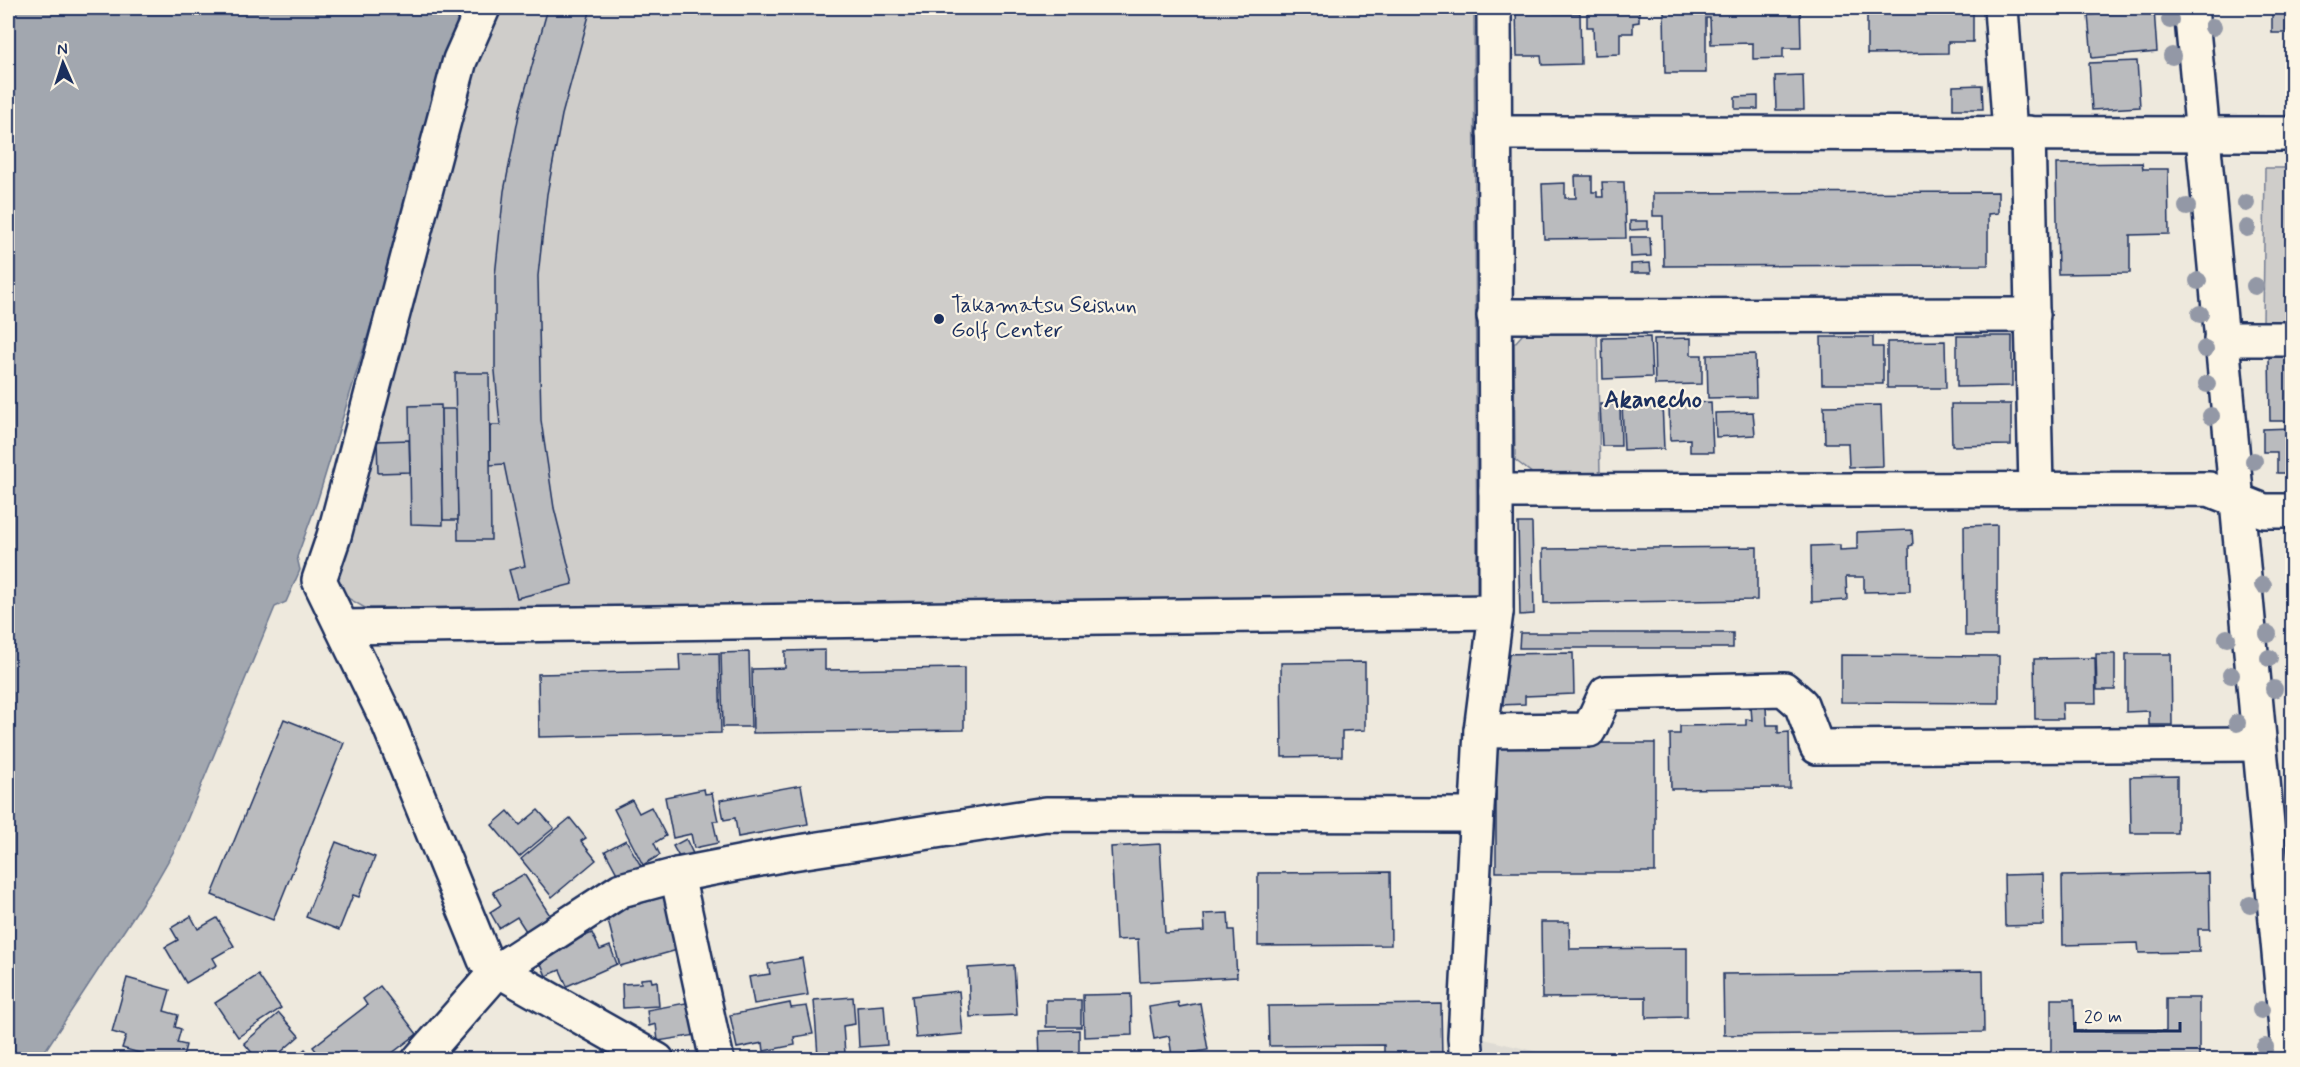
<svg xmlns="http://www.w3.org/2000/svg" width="2300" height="1067" viewBox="0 0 2300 1067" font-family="Mynerve,sans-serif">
<rect width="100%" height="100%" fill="#eee9dd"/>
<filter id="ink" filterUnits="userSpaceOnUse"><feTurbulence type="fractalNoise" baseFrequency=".0167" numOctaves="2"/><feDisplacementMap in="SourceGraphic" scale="12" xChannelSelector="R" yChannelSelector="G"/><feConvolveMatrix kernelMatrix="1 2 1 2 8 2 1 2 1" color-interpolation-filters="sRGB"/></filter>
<g filter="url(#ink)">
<polygon fill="#dedbd4" points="1473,1037 1488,1040 1567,1059 1475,1059"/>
<g fill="#cfcdca" stroke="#757e94" stroke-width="1.5">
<polygon points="498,8 1474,8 1477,602 365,608 346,597 332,577 474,60"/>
<polygon points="2265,168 2292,168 2292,324 2263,324"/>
<polygon points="1597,325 1600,475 1537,477 1515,460 1514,344 1530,326"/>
</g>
<polygon fill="#a2a7af" stroke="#6c778f" stroke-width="1.5" points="8,8 467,8 448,55 381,292 317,502 297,557 300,570 286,602 275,607 175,849 156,882 39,1060 8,1059"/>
<g fill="#babbbe" stroke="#1b2f5e" stroke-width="1.5">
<polygon points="548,8 591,8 562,115 547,194 538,276 541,420 554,508 573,584 517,598 509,570 525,566 504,464 490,465 490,425 500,425 495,371 495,276 504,191 512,151 520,109"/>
<polygon points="1516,8 1554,8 1554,13 1580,13 1581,64 1542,65 1541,56 1517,56"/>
<polygon points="1587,8 1639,8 1639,22 1633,23 1633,33 1620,33 1620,54 1594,55 1593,27 1587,27"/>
<polygon points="1664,8 1800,8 1801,48 1783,48 1783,58 1753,59 1753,43 1711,44 1710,18 1706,18 1706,73 1665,73"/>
<polygon points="1867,8 1973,8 1973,42 1948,42 1948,53 1867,54"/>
<rect x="2272" y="8" width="20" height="25"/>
<polygon points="2154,9 2157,52 2092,58 2088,15"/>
<polygon points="2137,61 2140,107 2092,110 2089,63"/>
<polygon points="1803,75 1804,110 1776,110 1775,76"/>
<polygon points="1982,85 1983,109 1953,109 1953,86"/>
<polygon points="1758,96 1758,109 1735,109 1735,97"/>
<polygon points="2142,163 2143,169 2168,169 2169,234 2130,235 2130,273 2058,274 2056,164"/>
<polygon points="1575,176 1592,176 1592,192 1597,192 1597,197 1603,197 1602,182 1624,182 1626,238 1544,239 1542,184 1565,183 1565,198 1576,198"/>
<polygon points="1998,192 1998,213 1988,214 1988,265 1664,266 1663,216 1653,216 1653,193"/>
<polygon points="1630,221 1648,221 1648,229 1630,230"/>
<polygon points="1630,237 1650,237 1651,256 1631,257"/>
<polygon points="1650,263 1651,273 1631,273 1631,264"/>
<polygon points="1957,336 2012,336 2012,386 1957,387"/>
<polygon points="1650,337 1652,377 1603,379 1602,338"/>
<polygon points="1821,337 1873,337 1873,347 1883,347 1883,384 1822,384"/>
<polygon points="1691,338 1691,355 1702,355 1702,384 1655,385 1654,339"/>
<polygon points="1945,341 1946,388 1887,388 1887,342"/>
<polygon points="2292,350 2292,421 2270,421 2269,354"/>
<polygon points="1755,354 1756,397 1708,398 1707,355"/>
<polygon points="455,373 489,373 491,540 458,540"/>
<polygon points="1662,402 1664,449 1624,450 1622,404"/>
<polygon points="1711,402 1713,452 1690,452 1690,439 1670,440 1669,404"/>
<polygon points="1600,404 1620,404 1621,446 1602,446"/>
<polygon points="1951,404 2011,404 2011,445 1952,446"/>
<polygon points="441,405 443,525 411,524 409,406"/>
<polygon points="1881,405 1883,466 1849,467 1848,443 1825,443 1824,406"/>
<polygon points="441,409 456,409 458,520 443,520"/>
<polygon points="1753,412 1755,435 1716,437 1715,413"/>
<polygon points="2292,428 2292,473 2277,473 2277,452 2263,452 2263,429"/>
<polygon points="409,440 410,472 378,473 377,441"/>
<polygon points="1518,523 1532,523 1534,614 1520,615"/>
<polygon points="1997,525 1997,636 1965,636 1964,526"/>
<polygon points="1912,530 1913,545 1909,546 1910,591 1864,592 1864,577 1846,577 1847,600 1812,602 1811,546 1840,545 1840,550 1857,549 1857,532"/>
<polygon points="1757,547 1757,600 1544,603 1543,549"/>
<polygon points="1520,633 1733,633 1733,648 1519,648"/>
<polygon points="825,650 825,670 964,668 964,730 753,733 752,669 785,668 785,651"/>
<polygon points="749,652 751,727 723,727 721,653"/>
<polygon points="719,653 721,733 539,737 538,674 680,671 679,654"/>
<polygon points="1573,653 1574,694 1525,696 1525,704 1500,705 1499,654"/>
<polygon points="2096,654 2115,654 2115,690 2097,690"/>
<polygon points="2126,654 2171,654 2172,725 2149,725 2149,711 2126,712"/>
<polygon points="1841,655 1999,656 1999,703 1841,702"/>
<polygon points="2289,655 2292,655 2292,689 2288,689"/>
<polygon points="2095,658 2096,703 2062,703 2063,719 2035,719 2034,659"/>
<polygon points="1365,662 1365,730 1342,731 1342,756 1282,757 1281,663"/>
<polygon points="1751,707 1766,707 1767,725 1778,725 1778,733 1789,732 1790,788 1671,789 1670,734 1680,734 1680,726 1746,725 1746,719 1752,720"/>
<polygon points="284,719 344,743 273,920 212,895"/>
<rect x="1496" y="743" width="159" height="129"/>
<polygon points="2177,776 2177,833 2131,833 2130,777"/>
<polygon points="801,785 808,824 738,837 735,818 724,820 720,800"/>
<polygon points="704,789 705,794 712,793 718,821 713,821 718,843 694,848 691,834 673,838 665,797"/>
<polygon points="632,800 639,813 651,807 666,836 654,843 660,855 643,865 614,809"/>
<polygon points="538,810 554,828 519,857 492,825 508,811 520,825"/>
<polygon points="570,818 586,838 581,841 596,860 552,897 521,859"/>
<polygon points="686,839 695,858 683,864 673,846"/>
<polygon points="626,840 642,868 620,879 605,851"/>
<polygon points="336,842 375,857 359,897 353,895 339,930 306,917"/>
<polygon points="1160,844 1165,933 1205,931 1204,914 1228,913 1229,930 1234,930 1237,977 1140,982 1138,939 1116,940 1111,847"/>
<polygon points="1390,872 1391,945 1258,946 1258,873"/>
<polygon points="2209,873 2210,929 2198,929 2199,952 2139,953 2138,943 2063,945 2062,876"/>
<polygon points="524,874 551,917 526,931 517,917 499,928 490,912 501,905 493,892"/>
<polygon points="2043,874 2044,925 2005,926 2004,875"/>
<polygon points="666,896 681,949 620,966 606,913"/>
<polygon points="191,916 198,929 217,918 234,946 213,958 217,965 186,983 165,947 178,940 171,928"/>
<polygon points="1541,922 1569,922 1570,949 1687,948 1687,1017 1646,1018 1646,997 1542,998"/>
<polygon points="592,933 600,950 610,946 617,964 567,986 560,970 546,976 538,956"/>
<polygon points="802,958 808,995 754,1004 749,977 770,974 768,964"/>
<polygon points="1014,965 1017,1015 970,1017 968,968"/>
<polygon points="1983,971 1984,1032 1724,1035 1723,974"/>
<polygon points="258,975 281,1008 238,1037 215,1003"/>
<polygon points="127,978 170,990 164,1011 178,1015 175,1027 181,1029 177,1043 186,1045 182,1060 163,1060 122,1048 126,1036 112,1032"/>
<polygon points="651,978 652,982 657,981 659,1006 623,1008 622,984 641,983 641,979"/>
<polygon points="380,986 417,1034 383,1060 323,1060 313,1047 367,1005 363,999"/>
<polygon points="959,991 963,1034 916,1038 912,996"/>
<polygon points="1131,994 1132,1035 1084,1037 1083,995"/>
<polygon points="853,997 855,1024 843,1026 845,1054 818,1056 814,1000"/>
<polygon points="2166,998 2199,998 2199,1060 2051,1060 2051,999 2074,999 2075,1031 2166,1031"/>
<rect x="1046" y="1000" width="35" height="27"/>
<polygon points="691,1002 697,1035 658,1041 656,1024 649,1026 647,1010"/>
<polygon points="1178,1002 1179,1007 1200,1003 1208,1050 1172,1056 1169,1036 1154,1039 1149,1007"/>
<polygon points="790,1003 791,1008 807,1006 813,1034 794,1037 795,1045 764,1051 763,1043 737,1048 730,1015"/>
<polygon points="1441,1004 1442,1060 1384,1060 1384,1045 1269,1046 1268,1006"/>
<polygon points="884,1005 887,1045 859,1047 857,1007"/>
<polygon points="279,1013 299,1036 272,1060 258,1060 244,1043"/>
<polygon points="1079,1030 1079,1060 1040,1060 1039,1031"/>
<polygon points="305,1049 313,1060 292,1060"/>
<polygon points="598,1054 627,1057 626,1060 597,1060"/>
</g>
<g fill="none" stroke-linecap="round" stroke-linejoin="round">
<g stroke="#1b2f5e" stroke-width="38">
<g id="minor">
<polyline points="2001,8 2010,133"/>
<polyline points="1494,133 2292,134"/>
<polyline points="2028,133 2036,488"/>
<polyline points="1494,316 2033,315"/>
<polyline points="2221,339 2292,339"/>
<polyline points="342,627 1496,612"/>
<polyline points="1481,731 1589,730 1606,693 1784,689 1801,704 1817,747 2258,744"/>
<polyline points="677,875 717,1060"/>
<polyline points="419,1060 498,970 485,960 388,722 319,580 334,536 460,60 483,8"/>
<polyline points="657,1060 498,970 621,890 677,875 786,854 1046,814 1475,815"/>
<polyline points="1467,1060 1465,1038 1481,731 1496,612 1496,491 2209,489 2264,511 2292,511"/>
</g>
</g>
<g stroke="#1b2f5e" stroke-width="38">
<g id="tertiary">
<polyline points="1494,8 1496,491"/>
<polyline points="2191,8 2289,1060"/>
</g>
</g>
<use href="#minor" stroke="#fcf5e5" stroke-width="33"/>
<use href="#tertiary" stroke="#fcf5e5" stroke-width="33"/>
</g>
<g fill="#9398a6">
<circle cx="2170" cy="20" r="9"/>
<circle cx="2213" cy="27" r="9"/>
<circle cx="2172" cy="56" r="9"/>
<circle cx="2246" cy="203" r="9"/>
<circle cx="2187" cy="207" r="9"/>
<circle cx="2247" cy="228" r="9"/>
<circle cx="2198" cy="281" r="9"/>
<circle cx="2255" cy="286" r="9"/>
<circle cx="2200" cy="314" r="9"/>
<circle cx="2205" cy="349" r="9"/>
<circle cx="2207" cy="384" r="9"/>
<circle cx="2211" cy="416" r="9"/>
<circle cx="2254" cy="461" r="9"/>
<circle cx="2263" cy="585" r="9"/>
<circle cx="2268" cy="634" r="9"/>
<circle cx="2227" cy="638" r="9"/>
<circle cx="2269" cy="658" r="9"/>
<circle cx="2231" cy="675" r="9"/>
<circle cx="2274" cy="689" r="9"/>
<circle cx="2237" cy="723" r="9"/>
<circle cx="2250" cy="905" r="9"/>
<circle cx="2261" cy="1010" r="9"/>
<circle cx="2265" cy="1047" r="9"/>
</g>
</g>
<circle fill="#1b2f5e" stroke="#fcf5e5" stroke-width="2" cx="939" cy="319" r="6"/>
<g text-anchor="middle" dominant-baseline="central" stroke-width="4.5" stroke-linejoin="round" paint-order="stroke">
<g font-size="22" fill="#1b2f5e" stroke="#fcf5e5" text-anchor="start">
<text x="951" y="306">Takamatsu Seishun<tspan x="951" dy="25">Golf Center</tspan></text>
</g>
<g font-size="24" font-weight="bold" fill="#1b2f5e" stroke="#fcf5e5">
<text x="1653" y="400">Akanecho</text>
</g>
</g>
<rect width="2300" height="1067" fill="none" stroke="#fcf5e5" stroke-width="30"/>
<rect x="15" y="15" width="2270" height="1037" fill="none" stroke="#1b2f5e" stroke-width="2" filter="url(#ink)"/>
<g transform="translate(63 63) rotate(357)" stroke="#fcf5e5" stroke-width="4.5" paint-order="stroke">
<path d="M0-4.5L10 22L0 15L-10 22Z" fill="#1b2f5e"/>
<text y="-9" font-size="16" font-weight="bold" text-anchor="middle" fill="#1b2f5e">N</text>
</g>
<path d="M2075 1022v9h105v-9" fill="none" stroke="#1b2f5e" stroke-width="3"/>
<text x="2084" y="1022" font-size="18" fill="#1b2f5e" stroke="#fcf5e5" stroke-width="4.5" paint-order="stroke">20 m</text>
</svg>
